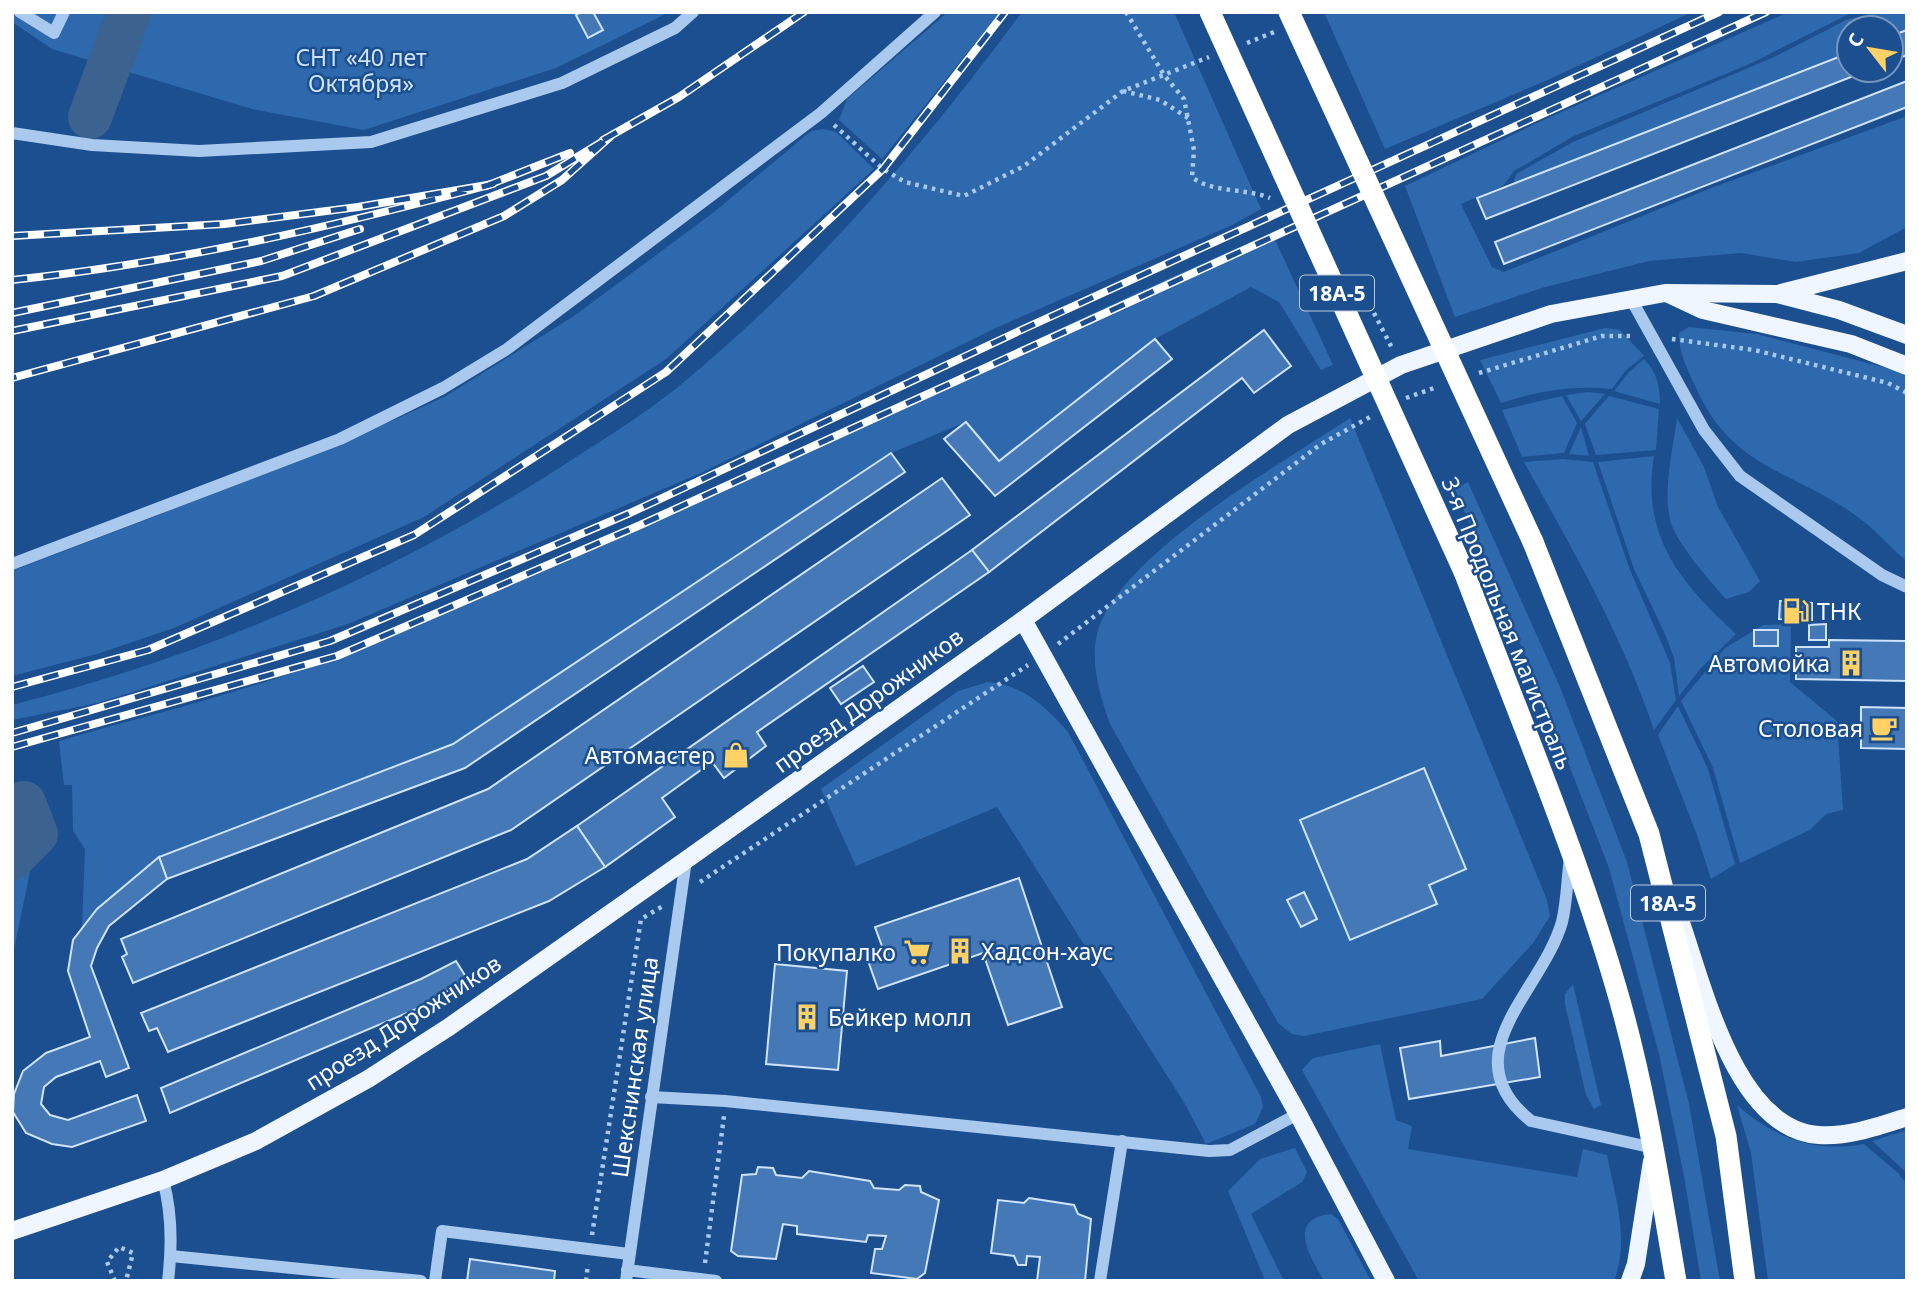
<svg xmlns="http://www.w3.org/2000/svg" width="1919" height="1293" viewBox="0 0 1919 1293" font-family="'Noto Sans',sans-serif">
<rect width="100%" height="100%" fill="#1b4f8f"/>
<g fill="#2e69ad">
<polygon points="12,12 670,12 556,68 364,130 252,109 52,49 12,22"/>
<polygon points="948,12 1000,12 882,159 839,120 847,99"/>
<path d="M1022,12h152l87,197 -29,16 -232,101 -297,146 -355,152 -250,79 -86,17v-15c196,-50 382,-131 552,-240 38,-25 79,-50 114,-78 132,-108 243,-239 344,-375z"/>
<polygon points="1324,12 1692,12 1550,79 1385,149"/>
<polygon points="1789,12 1853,12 1752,63 1574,136 1514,171 1503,186 1461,204 1492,267 1504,272 1711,188 1907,116 1907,227 1859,253 1796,262 1741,253 1649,261 1545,287 1455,317 1405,186 1550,117"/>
<polygon points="1877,12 1907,12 1907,30 1891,36 1891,28 1849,28 1849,53 1513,184 1516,174 1573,142 1774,57 1846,20"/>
<polygon points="824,129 836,132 874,169 666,359 424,517 174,628 97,654 12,676 12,571 156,516 336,440 394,420 446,396 574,316 714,212 811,131"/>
<path d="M1272,233l61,132 -12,5 -42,-68 -28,-15 -96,52 -156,122 -33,-39 -75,31 -438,291 -294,113 -37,30 -40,41 3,-79 -12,-18 -1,-46h-8l-5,-44c86,-25 176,-46 260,-78 327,-122 633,-293 953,-430z"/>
<path d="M1689,327l68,7 137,36 13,7v184c-16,-12 -28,-28 -44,-40 -65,-51 -129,-48 -167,-133 -9,-20 -17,-33 -17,-55z"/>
<path d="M1605,328l15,2 24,26 -18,14 -14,19c-39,-4 -75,2 -111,14l-21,-43z"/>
<path d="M1644,359c13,13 16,27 16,45l-46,-13 15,-19z"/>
<polygon points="1588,392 1605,394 1581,421 1566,395"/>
<polygon points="1562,396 1577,423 1564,453 1522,457 1502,410"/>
<polygon points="1609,396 1659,409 1656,450 1596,455 1585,424"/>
<path d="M1350,418l197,482 3,16 -17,27 -51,56 -178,37 -12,-2 -14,-11 -168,-299c-10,-28 -20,-61 -13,-90 19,-78 186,-171 253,-216z"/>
<path d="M1677,418l27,49 14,40 42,74 -11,11 -23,7c-16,-18 -50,-56 -56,-79 -7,-32 3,-71 7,-102z"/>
<polygon points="1581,427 1589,456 1569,454"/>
<path d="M1654,456c-13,81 26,126 82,178l-36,35 -21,27 -5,-38 -9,-24 -31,-65 -36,-107z"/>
<path d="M1563,459l30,3 37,108 40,93 6,37 -22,30c-31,-93 -82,-182 -130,-268z"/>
<polygon points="1468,482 1560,687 1627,862 1689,1104 1720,1281 1701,1281 1684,1176 1659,1054 1609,868 1543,698 1455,489"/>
<polygon points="1791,624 1790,682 1837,721 1843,810 1826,814 1810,830 1740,863 1713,768 1681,701 1725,648 1763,625"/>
<path d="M988,682c35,3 57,24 80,50l193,365 2,10 -8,17 -49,20 -21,-40 -188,-297 -141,59 -35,-77 137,-98z"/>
<polygon points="1678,706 1708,769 1735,864 1711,879 1697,835 1658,735"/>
<polygon points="15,809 33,857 12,959 12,811"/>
<polygon points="1573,984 1601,1105 1594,1109 1586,1095 1565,1004 1565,994"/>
<path d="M1380,1044l16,76 16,6 -4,23 169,28 6,-28 24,6c8,42 23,84 7,126h-195l-117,-211 11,-12z"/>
<path d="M1737,1105c37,33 77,48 127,39l34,29 9,11v97h-139l-17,-128z"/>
<polygon points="1907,1130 1907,1173 1872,1141"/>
<polygon points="1295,1148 1307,1172 1302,1182 1251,1214 1284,1281 1261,1281 1264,1278 1228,1191 1260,1159"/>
<path d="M1331,1214l7,5 33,62h-47c-13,-23 -39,-62 7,-67z"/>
</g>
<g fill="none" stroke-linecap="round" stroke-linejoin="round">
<g stroke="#3c6290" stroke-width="44">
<polyline points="90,117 129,12"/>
<polyline points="12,858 36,834 24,803"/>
</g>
</g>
<g fill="#4478b7" stroke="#cfe3fa" stroke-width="2">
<polygon points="581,12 593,12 603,30 588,38 576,15"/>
<polygon points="1907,30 1907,55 1891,61 1891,36"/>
<polygon points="1849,53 1849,70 1869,70 1486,219 1477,198"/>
<polygon points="1907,81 1907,107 1504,264 1495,242"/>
<polygon points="1264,330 1291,366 1254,393 1242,378 989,572 972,550"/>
<polygon points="1155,339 1172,359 995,496 944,439 966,422 999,461"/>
<polygon points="891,453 905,472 465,768 167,879 159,857 453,744"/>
<polygon points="942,478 970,515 511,830 133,983 122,957 127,954 121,939 488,789"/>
<polygon points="972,550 989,572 757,732 766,746 724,778 712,762 662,798 675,817 605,867 577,826"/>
<polygon points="1780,601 1812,603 1812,620 1779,619"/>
<polygon points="1826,624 1826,640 1809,640 1809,625"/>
<rect x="1754" y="630" width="24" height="16"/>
<polygon points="1829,640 1907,641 1907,681 1796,679 1796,647 1829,647"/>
<polygon points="863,666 874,682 841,704 830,688"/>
<polygon points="1861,707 1907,708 1907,749 1861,748"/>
<polygon points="1424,768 1466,869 1429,885 1437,904 1350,940 1300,820"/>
<polygon points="577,826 605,867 549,901 168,1052 157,1028 149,1031 141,1013 527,859"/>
<polygon points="159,857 167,879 109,926 97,948 91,966 129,1068 106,1077 100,1061 56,1077 44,1087 41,1104 50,1115 68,1120 137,1095 146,1121 72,1147 52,1144 26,1133 13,1112 14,1094 23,1071 46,1053 90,1037 68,971 73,940 97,909"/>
<polygon points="1019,878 1062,1007 1008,1025 983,953 878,989 866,955 883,949 875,927"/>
<polygon points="1304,892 1317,919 1301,927 1287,900"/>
<polygon points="456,961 466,977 433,1002 170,1113 161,1088 421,979"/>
<polygon points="775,964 847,971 838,1070 766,1064"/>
<polygon points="1535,1038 1540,1077 1409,1099 1400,1048 1440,1041 1441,1056"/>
<polygon points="758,1167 773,1168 776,1175 802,1178 809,1171 870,1181 874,1188 899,1190 905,1185 920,1186 921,1192 939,1200 925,1273 917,1279 871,1273 875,1249 882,1249 886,1236 868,1235 866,1242 797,1234 797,1226 783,1224 776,1259 738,1256 731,1251 742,1175 756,1174"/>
<polygon points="1029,1198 1074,1205 1078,1214 1091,1219 1085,1281 1037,1281 1040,1257 1027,1256 1026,1265 1018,1265 1014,1256 991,1253 998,1200 1024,1203"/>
<polygon points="470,1259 555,1271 554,1281 467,1281"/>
</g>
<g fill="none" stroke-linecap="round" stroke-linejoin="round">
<g stroke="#a9c9ee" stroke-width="4.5" stroke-dasharray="3.5 5" stroke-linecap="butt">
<path d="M1126,12l38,63 20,24 10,51 -2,27c19,16 54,11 78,21"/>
<polyline points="1247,43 1274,32"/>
<polyline points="1123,91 1160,100 1188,118"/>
<polyline points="834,125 883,169 905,182 964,196 1024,166 1123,91 1209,57"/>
<polyline points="1374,313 1392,348"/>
<polyline points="1672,339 1754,350 1888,383 1907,393"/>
<polyline points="1479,373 1602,336 1632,336"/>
<polyline points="1406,398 1437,387"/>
<polyline points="1058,644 1321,444 1370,417"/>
<polyline points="700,882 1028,665"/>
<polyline points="592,1235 641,919 663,906"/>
<polyline points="705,1263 724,1116"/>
<polyline points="115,1281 107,1262 119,1247 133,1253 126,1281"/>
<polyline points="586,1281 588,1264"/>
</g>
<g stroke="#a9c9ee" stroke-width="12">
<polyline points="20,12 54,33 64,12"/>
<polyline points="12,133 92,145 199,151 371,142 562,83 675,28 693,12"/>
<polyline points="1631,299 1704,430 1740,476 1882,575 1907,587"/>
<polyline points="12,564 340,439 443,388 507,349 821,113 935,12"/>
<path d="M1570,858c-3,21 -3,44 -8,64 -20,70 -113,133 -31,199l123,27"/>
<polyline points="651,1097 725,1101 1209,1151 1230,1150 1298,1114"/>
<path d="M163,1180c9,32 9,68 5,101"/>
<polyline points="171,1256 421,1281"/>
<polyline points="627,1270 716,1281"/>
<polyline points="435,1281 442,1231 629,1254"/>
<polyline points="626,1281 686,860"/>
<polyline points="1100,1281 1122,1141"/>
</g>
<g stroke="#f0f6ff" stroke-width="18">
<polyline points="1781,293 1907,261"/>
<polyline points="1669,294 1703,310 1851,344 1907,366"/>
<polyline points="1023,620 1298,1114 1386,1281"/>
<path d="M1678,914c24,66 56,216 141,221 29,2 60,-9 88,-18"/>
<polyline points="12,1231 163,1180 256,1141 368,1079 449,1027 686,860 1023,620 1288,425 1401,365 1551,314 1665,293 1777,294 1839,310 1907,335"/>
<polyline points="1630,1281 1636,1264 1652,1161"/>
</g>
<g stroke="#fff" stroke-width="21">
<polyline points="1533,542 1649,834 1726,1136 1745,1281"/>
<path d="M1465,574c51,135 109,271 150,410 29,97 44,197 61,297"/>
</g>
<g stroke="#fff" stroke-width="8">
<g id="rail">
<polyline points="603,140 679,97 804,12"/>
<polyline points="486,186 570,153"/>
<path d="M12,236l212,-12 134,-17 135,-23c-158,42 -317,79 -481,96"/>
<polyline points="12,313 261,261 360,229"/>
<polyline points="12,331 282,276 546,176 610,137 562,180 504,216 314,296 12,378"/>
<polyline points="12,687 148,650 414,535 666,372 883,169 1005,12"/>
<polyline points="12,733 330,641 630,513 1017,332 1719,12"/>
<polyline points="12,747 337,656 638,526 1766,12"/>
</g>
</g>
<use href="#rail" stroke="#1b4f8f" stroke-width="5" stroke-dasharray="16" stroke-linecap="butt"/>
<g stroke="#fff" stroke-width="21">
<polyline points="1210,12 1465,574"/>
<polyline points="1289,12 1533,542"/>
</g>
</g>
<defs>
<g id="fuel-bare" transform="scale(2.1)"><path d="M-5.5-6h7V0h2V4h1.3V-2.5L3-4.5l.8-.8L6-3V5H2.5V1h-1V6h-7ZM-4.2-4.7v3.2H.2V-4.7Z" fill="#ffd166" stroke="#1b4f8f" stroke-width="2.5" paint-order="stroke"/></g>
<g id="building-bare" transform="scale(2.1)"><path d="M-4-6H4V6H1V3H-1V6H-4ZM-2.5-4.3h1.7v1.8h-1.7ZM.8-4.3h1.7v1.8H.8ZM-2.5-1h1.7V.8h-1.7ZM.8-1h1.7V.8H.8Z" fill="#ffd166" stroke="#1b4f8f" stroke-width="2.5" paint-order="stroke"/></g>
<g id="cafe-bare" transform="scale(2.1)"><path d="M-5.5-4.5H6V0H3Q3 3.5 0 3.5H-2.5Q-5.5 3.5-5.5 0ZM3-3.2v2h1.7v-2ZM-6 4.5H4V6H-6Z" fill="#ffd166" stroke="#1b4f8f" stroke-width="2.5" paint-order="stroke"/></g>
<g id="shop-bare" transform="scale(2.1)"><path d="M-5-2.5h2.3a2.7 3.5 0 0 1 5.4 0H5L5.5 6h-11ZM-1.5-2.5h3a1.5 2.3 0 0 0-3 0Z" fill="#ffd166" stroke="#1b4f8f" stroke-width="2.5" paint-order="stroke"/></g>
<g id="supermarket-bare" transform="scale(2.1)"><path d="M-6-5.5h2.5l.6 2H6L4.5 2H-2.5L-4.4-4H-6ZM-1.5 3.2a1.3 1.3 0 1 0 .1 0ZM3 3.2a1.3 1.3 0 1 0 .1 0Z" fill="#ffd166" stroke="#1b4f8f" stroke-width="2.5" paint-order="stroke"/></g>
</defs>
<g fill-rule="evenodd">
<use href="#fuel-bare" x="1796" y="611"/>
<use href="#building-bare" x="1851" y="663"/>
<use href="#cafe-bare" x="1884" y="728"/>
<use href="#shop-bare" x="736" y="755"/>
<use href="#building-bare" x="960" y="951"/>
<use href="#supermarket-bare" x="917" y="952"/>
<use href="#building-bare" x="807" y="1017"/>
</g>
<g text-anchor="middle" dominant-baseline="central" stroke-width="5" stroke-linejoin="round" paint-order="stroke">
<g fill="#1b4f8f" stroke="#bbcadd" stroke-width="2">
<rect x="1300" y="275.5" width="74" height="35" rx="5"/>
<rect x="1631" y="885.5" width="74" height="35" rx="5"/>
</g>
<g font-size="21" font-weight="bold" fill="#fff">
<text x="1337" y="293">18А-5</text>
<text x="1668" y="903">18А-5</text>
</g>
<g font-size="23" fill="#cfe3fa" stroke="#1b4f8f">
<text x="361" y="57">СНТ «40 лет<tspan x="361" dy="26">Октября»</tspan></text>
</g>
<g font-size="23" fill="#fff" stroke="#1b4f8f" text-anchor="end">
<text x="1817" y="611" text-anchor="start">ТНК</text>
<text x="1830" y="663">Автомойка</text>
<text x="1863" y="728">Столовая</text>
<text x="715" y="755">Автомастер</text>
<text x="981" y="951" text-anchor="start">Хадсон-хаус</text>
<text x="896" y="952">Покупалко</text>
<text x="828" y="1017" text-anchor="start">Бейкер молл</text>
</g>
<g font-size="23" fill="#fff" stroke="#1b4f8f">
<text transform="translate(1508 623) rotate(68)">3-я Продольная магистраль</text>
<text transform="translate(868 700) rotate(-36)">проезд Дорожников</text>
<text transform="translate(403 1022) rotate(-33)">проезд Дорожников</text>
<text transform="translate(634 1067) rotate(-82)">Шекснинская улица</text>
</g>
</g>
<rect width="1919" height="1293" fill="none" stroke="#ffffff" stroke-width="28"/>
<g transform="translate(1870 49) rotate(301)"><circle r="33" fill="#1b4f8f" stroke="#7695bc" stroke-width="2"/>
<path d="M0-5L12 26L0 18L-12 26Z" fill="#ffd166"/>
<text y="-10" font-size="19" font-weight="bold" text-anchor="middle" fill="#ffffff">С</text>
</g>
</svg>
